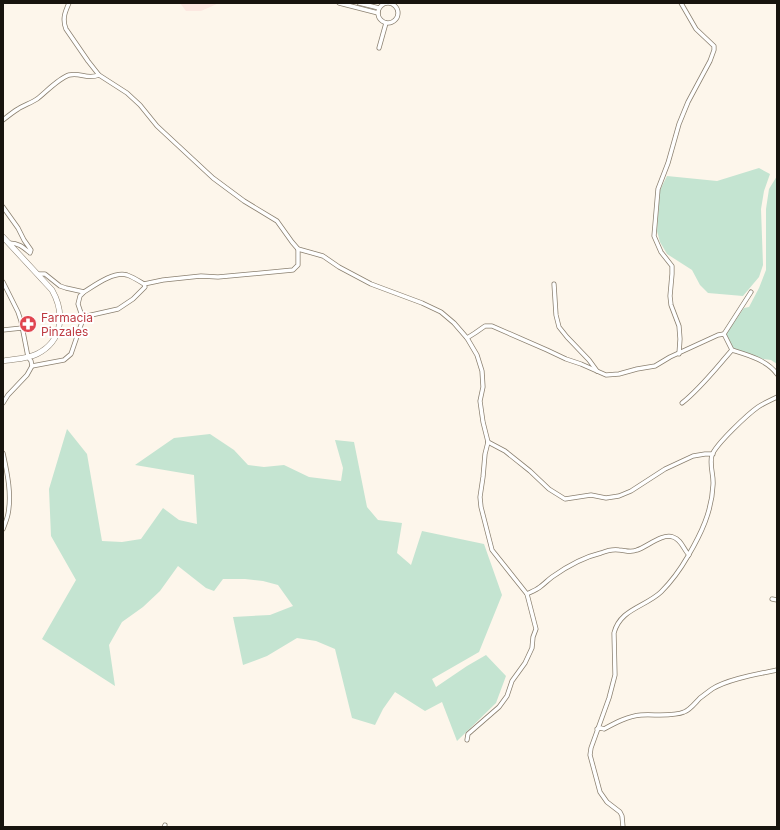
<svg xmlns="http://www.w3.org/2000/svg" width="780" height="830" viewBox="0 0 780 830" font-family="Inter,sans-serif">
<rect width="100%" height="100%" fill="#fdf6eb"/>
<polygon fill="#fce8e1" points="180,3 219,3 201,11 186,11"/>
<g fill="#c4e4d1">
<polygon points="759,168 770,174 764,191 761,209 763,265 759,277 743,296 708,293 700,285 692,270 667,254 660,242 657,231 660,190 667,176 717,181"/>
<polygon points="777,176 777,364 771,360 763,359 733,348 726,334 744,308 749,307 759,288 766,270 766,209 769,189"/>
<polygon points="67,429 87,454 102,541 122,542 141,539 163,508 179,520 197,524 194,475 135,465 174,438 210,434 234,450 248,465 264,467 284,465 309,477 341,481 343,468 335,440 354,442 367,507 378,520 402,523 397,553 411,565 422,531 484,544 502,595 479,652 432,679 436,687 467,666 486,655 506,676 496,703 457,741 442,702 425,711 395,692 383,709 375,725 352,718 335,649 316,641 297,638 267,656 243,665 233,617 270,615 293,606 278,585 263,581 245,579 223,579 214,591 206,588 178,566 160,591 143,607 122,622 109,645 115,686 42,639 76,580 51,536 49,489"/>
</g>
<g fill="none" stroke-linecap="round" stroke-linejoin="round">
<g stroke="#8b8070" stroke-width="5">
<g id="minor">
<circle cx="388" cy="13" r="10"/>
<path d="M69,3c-4,9 -7,16 -3,26l22,32 11,14 28,18 13,12 17,21 56,52 31,23 33,20 15,21 6,7 25,7 16,11 32,17 51,19 19,9 13,11 13,15 10,17 5,16 1,16 -3,14 3,21 5,20 -3,12 -2,23 -3,20 1,10 11,43 35,44 9,35 -3,8 -1,11 -7,15 -13,18 -5,15 -8,11 -31,27 -1,6"/>
<polyline points="339,3 378,13"/>
<polyline points="359,3 379,8"/>
<polyline points="379,48 386,23"/>
<path d="M3,120c5,-4 10,-8 15,-11 6,-4 13,-6 19,-10 9,-7 22,-21 32,-24 12,-3 17,5 30,0"/>
<path d="M3,207l15,21 6,12 7,10 -1,3c-7,-6 -11,-10 -21,-10"/>
<polyline points="3,282 18,312 21,321 28,357 31,361 32,366 27,375 8,395 3,403"/>
<polyline points="144,284 163,280 201,276 218,277 293,270 298,265 298,249"/>
<polyline points="554,284 556,315 559,327 567,337 589,360 597,371"/>
<path d="M82,315l5,1 31,-7 15,-10 12,-12 -1,-3c-5,-3 -11,-7 -17,-9 -13,-4 -32,10 -43,17"/>
<polyline points="3,330 22,328"/>
<path d="M724,334l8,16c16,5 35,10 45,24"/>
<polyline points="724,334 751,292"/>
<polyline points="467,338 475,333 485,326 492,326 547,350 566,359 581,364 606,375 619,374 637,369 655,366 670,357 718,335 724,334"/>
<polyline points="679,354 680,339 679,326 671,305 670,296 672,274 672,266 661,252 654,236 658,189 668,163 679,124 688,102 710,61 714,50 714,46 696,29 681,3"/>
<polyline points="32,366 64,360 71,354 83,319 78,304 80,296 84,292 66,288 60,286 45,274 38,274"/>
<path d="M682,403c19,-15 34,-35 50,-53"/>
<polyline points="488,442 505,451 530,471 549,489 565,499 591,495 606,498 619,496 631,491 665,469 693,456 705,454 713,454"/>
<path d="M3,453c4,19 9,41 5,61 -1,5 -3,10 -5,15"/>
<path d="M527,594c4,-2 9,-4 13,-7 4,-3 8,-7 12,-10 14,-10 32,-20 49,-24 5,-2 12,-4 18,-3 6,0 11,3 18,0 10,-3 25,-17 36,-13 9,3 10,12 16,18"/>
<polyline points="772,599 777,600"/>
<path d="M597,729l4,-1 3,1c11,-6 24,-13 37,-14 12,-1 32,2 43,-3 6,-2 11,-9 16,-14 4,-3 8,-6 12,-9 16,-10 46,-15 65,-19"/>
<polyline points="164,827 165,825"/>
<path d="M623,827l-1,-11 -2,-4 -13,-10 -7,-10 -10,-37 1,-7 18,-50 6,-23 -1,-42c6,-24 31,-26 47,-41 11,-11 19,-22 27,-36 13,-22 24,-45 25,-71 1,-10 -4,-20 -1,-30 4,-11 36,-41 46,-48 6,-4 13,-7 19,-10"/>
</g>
</g>
<g stroke="#8b8070" stroke-width="6">
<path id="secondary" d="M3,237l49,53c13,23 11,51 -15,64 -10,5 -23,5 -34,7"/>
</g>
<use href="#minor" stroke="#fff" stroke-width="3.5"/>
<use href="#secondary" stroke="#fff" stroke-width="5"/>
</g>
<defs>
<g id="pharmacy-disc" transform="scale(0.9)"><circle r="9.5" fill="#e0444e" stroke="#fff"/><path d="M-2-6h4v4h4v4h-4v4h-4v-4h-4v-4h4Z" fill="#fff"/></g>
</defs>
<g fill-rule="evenodd">
<use href="#pharmacy-disc" x="28" y="324"/>
</g>
<g text-anchor="middle" dominant-baseline="central" stroke-width="4" stroke-linejoin="round" paint-order="stroke">
<g font-size="12" fill="#be3a42" stroke="#fff" text-anchor="start">
<text x="41" y="317">Farmacia<tspan x="41" dy="14">Pinzales</tspan></text>
</g>
</g>
<rect width="780" height="830" fill="none" stroke="#18140e" stroke-width="8"/>
</svg>
